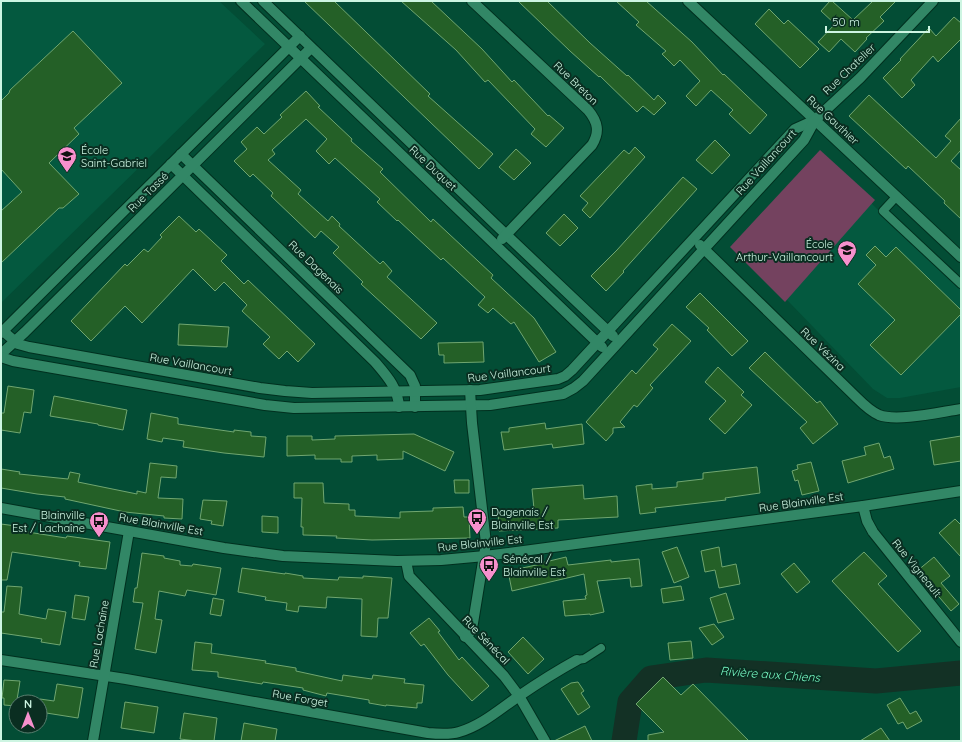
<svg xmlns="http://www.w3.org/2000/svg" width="962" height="742" viewBox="0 0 962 742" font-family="Quicksand,sans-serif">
<rect width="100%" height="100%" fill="#034d35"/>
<g fill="#04593f">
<polygon points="1,1 219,1 265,44 1,303"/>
<polygon points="822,153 879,211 961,289 961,387 900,398 887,398 873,389 735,246"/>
</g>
<polygon fill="#74425f" points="820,150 875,200 785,302 730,247"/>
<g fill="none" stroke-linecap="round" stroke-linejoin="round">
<polyline stroke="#133125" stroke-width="25" points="624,741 630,702 651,678 706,670 876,681 961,673"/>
</g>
<g fill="#246027" stroke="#70a670">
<polygon points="304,1 334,1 430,94 428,96 493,154 479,169"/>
<polygon points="401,1 431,1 482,49 512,82 514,80 548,116 549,115 564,128 546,147 531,134 535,129 488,80 485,82 456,50"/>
<polygon points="518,1 547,1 590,43 627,76 628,75 654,100 658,95 666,103 654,115 643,106 637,112 600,76 599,77 570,51"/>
<polygon points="616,1 646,1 692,42 723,75 724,74 767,115 750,134 729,114 733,110 711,90 696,106 686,96 700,81 680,60 674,66 662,54 666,51 636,25 639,22"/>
<polygon points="830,1 832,1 853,20 873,1 896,1 880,17 884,21 866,38 867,39 855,52 841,39 829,52 818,42 835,24 821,11"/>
<polygon points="769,9 784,24 788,20 819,49 800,68 755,24"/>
<polygon points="954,17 961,23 961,39 938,62 933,56 911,80 915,85 902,98 883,78 901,60 900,59 929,28 936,36"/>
<polygon points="73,31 122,83 74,128 79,134 49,163 79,194 63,208 59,208 1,263 1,211 22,192 1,169 1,101 9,93 10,90"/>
<polygon points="306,91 320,106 318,107 352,139 351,141 383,169 380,172 431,222 433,219 493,275 491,278 534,318 556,352 539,362 514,322 511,324 493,308 488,313 478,305 485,297 443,258 441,260 398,220 397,221 377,202 380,199 335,158 329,164 316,151 327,139 306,119 272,150 275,154 268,160 301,190 298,194 328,221 332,216 340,224 339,226 380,264 383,261 392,271 387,277 437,323 421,339 361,284 363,282 333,253 339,247 321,231 315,238 271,196 273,193 253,174 250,177 234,161 247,149 241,142 257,127 264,134 282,117 280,115"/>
<polygon points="869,95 936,158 951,141 945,136 961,118 961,150 951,161 961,170 961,219 944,203 945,201 908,166 906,169 849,116"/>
<polygon points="715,140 730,155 712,174 696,160"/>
<polygon points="635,147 645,157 590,218 582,210 588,203 580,196 624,150 629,154"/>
<polygon points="516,149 531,163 514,180 499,167"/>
<polygon points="683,177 697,189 623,271 624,272 606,291 591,276 617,250"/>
<polygon points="564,214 578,228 560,246 546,233"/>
<polygon points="179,216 196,232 199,229 227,255 221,261 244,284 248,280 315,344 298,362 287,351 279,359 263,344 270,337 242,311 247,305 224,282 215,291 193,269 142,323 125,306 91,341 71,321 125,264 127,266 144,249 148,252 162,237 160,235"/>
<polygon points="875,246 886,257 896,247 961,310 961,314 901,375 870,345 895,320 858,284 876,265 866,255"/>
<polygon points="700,293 748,341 732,356 707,330 709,328 686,307"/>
<polygon points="179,324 229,327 227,347 178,345"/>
<polygon points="672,324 691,341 650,385 653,388 637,407 634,405 620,422 625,427 613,428 613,433 606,441 586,422 632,370 636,374 658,349 653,345"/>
<polygon points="483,342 484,362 444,363 444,355 439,355 438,343"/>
<polygon points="765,352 817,403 820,401 838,424 813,444 800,428 807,422 749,368"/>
<polygon points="718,367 744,392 741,395 752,405 725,434 709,419 726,401 705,382"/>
<polygon points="8,386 34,390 31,413 24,412 20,433 1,430 1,413 4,413"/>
<polygon points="54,396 127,410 123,430 98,425 98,424 50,416"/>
<polygon points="151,413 178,418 178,424 234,432 234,430 251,432 251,436 266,437 264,457 224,453 183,447 184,441 163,438 162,442 147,439"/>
<polygon points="545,423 546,429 582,424 584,444 553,448 552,444 504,450 501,432 509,432 509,428"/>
<polygon points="414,434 454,452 445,471 403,451 403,459 377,460 377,455 352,456 352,462 341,462 341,459 315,459 315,455 287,456 287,436 312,436 312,440 335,439 335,436"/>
<polygon points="961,436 961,461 934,465 930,441"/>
<polygon points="879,443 884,458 890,456 894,469 848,483 842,461 866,455 864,447"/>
<polygon points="811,462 819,491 802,495 798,480 795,481 792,471 798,469 797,465"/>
<polygon points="150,463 177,466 176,478 161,477 158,498 183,499 182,519 164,518 164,516 125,512 65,499 65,497 37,494 1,488 1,469 20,472 19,474 68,479 70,472 80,474 78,482 137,494 137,491 146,493"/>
<polygon points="757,467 760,493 725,498 726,500 655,508 656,512 640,514 636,486 652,484 652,489 677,487 677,482 703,479 703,473"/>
<polygon points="454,480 469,480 469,493 455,493"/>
<polygon points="294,483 323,483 324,503 349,504 349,510 355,510 355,516 400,518 400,512 433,511 433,508 463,507 464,517 469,517 470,538 372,540 336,538 337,536 303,535 303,527 301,527 302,498 294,498"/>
<polygon points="583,485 584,499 617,496 618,517 558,520 558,528 499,531 498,511 534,509 532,489"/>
<polygon points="203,500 227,501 223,526 211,524 212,521 200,519"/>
<polygon points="262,516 278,517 278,533 262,532"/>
<polygon points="955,519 961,525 961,557 939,533"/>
<polygon points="1,524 16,526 15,530 66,538 67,536 110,542 106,569 79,566 80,562 12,552 7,580 1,580"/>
<polygon points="677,547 689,577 674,583 662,552"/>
<polygon points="719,547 722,567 736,564 740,584 719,588 715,570 705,572 701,551"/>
<polygon points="864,552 887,576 878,584 921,631 898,652 832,581"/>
<polygon points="142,553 164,556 164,558 180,561 180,565 192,566 193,564 221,568 216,595 187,590 185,596 159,591 155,619 162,620 156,653 135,649 143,603 133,602 135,588 137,588"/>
<polygon points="566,557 568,565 611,560 611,562 639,559 642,586 631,587 630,578 597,581 604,612 590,615 590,614 565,616 563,601 586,599 585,596 587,595 584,574 512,591 508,571 541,564 541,563"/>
<polygon points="934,557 950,576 941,583 959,604 951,611 917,571"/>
<polygon points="794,563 810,582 797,593 781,574"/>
<polygon points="242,568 285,574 285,573 303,576 303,578 338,580 339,577 363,578 363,576 392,578 388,618 378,618 377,637 361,636 362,599 327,597 326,608 299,606 298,612 286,610 287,603 265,600 266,597 238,592"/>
<polygon points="7,586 22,587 19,614 46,619 48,609 66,612 60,645 41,642 42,639 1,633 1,612 4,612"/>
<polygon points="681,586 684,600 663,603 661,589"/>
<polygon points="726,593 734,619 718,623 710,598"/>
<polygon points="75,595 89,597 85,620 72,618"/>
<polygon points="213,598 224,600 221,616 210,614"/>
<polygon points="429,618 440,631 438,632 459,660 462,657 489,686 472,701 448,675 424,644 421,646 410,633"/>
<polygon points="714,624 724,637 712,645 699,628"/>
<polygon points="523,637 544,659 528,674 508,652"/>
<polygon points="691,641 693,658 670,660 668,643"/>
<polygon points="195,642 212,644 211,653 266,661 265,663 296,668 296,671 342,681 343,675 372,679 373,675 405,679 404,683 424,685 422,703 417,703 417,708 386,705 386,706 369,703 369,700 327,693 326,696 303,690 303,688 263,682 262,684 218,677 218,672 192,670"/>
<polygon points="663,677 681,695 693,684 749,741 648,741 648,735 664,732 636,704"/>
<polygon points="4,680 20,681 16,706 4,705 4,698 2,698"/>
<polygon points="578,682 584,691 581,693 590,707 578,715 561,689 571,683"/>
<polygon points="57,684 83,688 78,718 40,712 40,699 54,701"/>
<polygon points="900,698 910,714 916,711 922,721 907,729 903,722 898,724 887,705"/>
<polygon points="125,702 158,707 154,733 121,728"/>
<polygon points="184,713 217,718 214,741 197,741 180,739"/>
<polygon points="244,723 277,729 275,741 241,741"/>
<polygon points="585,726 592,741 554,741"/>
<polygon points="881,728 890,741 860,741"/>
</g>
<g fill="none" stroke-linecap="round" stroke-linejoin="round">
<g stroke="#00301f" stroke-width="10">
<g id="service">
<polyline points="896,197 883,211 961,284"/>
<polyline points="577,660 584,659 601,648"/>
</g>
</g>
<g stroke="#00301f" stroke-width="12">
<g id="minor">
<polyline points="241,1 602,347"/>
<polyline points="263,1 496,225 613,336"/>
<path d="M472,1l116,109c10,12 12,22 4,35l-90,94"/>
<polyline points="688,1 961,257"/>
<polyline points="181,154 410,375 415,386 415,407"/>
<path d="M171,164l204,198c12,14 23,26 24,45"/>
<path d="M700,245l157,153c6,6 13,13 22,17 18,7 61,-3 82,-6"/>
<polyline points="3,331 18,344 29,347 260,388 285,391 312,393 480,390 558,379 565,376 572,370 795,129 815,120"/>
<polyline points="1,333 300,36"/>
<polyline points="1,354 25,332 311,48"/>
<polyline points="1,357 13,361 265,405 294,408 490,405 563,394 574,388 583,381 804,140 815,120 860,78 933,1"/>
<polyline points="863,506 867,521 873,532 961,642"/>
<polyline points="406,561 409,576 504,676 519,696 545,741"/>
<polyline points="465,637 471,631 473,623 486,543 472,423 470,390"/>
<path d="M1,660l125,19 302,54c10,1 21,2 31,-1 22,-6 41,-23 60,-36 19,-13 38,-25 58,-36"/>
<polyline points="93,741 129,531"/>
</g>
</g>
<g stroke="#00301f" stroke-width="12">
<polyline id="tertiary" points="1,508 224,548 283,556 397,561 441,560 485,556 863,506 961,491"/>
</g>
<use href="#service" stroke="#328766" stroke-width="8"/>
<use href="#minor" stroke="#328766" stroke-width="10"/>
<use href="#tertiary" stroke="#328766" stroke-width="10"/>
</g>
<defs>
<g id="school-pin" transform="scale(1)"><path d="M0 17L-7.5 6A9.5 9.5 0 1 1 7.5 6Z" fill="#f790cd" stroke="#0a2e21"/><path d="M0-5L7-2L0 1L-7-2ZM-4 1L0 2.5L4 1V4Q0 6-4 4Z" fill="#111"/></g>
<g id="bus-pin" transform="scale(1)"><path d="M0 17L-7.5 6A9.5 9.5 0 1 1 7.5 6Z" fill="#f790cd" stroke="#0a2e21"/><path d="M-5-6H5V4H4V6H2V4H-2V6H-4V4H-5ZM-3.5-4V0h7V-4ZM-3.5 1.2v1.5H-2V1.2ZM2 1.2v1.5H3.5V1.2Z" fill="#111"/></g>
</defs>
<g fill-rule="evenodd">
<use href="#school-pin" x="67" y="156"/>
<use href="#school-pin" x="847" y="250"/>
<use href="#bus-pin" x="477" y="518"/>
<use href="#bus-pin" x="99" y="521"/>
<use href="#bus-pin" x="489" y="565"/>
</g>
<g text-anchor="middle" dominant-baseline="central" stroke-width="4" stroke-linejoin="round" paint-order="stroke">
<g font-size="11" fill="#cdf5e2" stroke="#0a2e21">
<text transform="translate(849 69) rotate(-44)">Rue Chatelier</text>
<text transform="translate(576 83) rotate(44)">Rue Breton</text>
<text transform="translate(833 120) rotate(43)">Rue Gauthier</text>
<text transform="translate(766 162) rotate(-48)">Rue Vaillancourt</text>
<text transform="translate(433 168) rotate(43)">Rue Duquet</text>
<text transform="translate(148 192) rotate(-45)">Rue Tassé</text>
<text transform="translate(316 267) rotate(44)">Rue Dagenais</text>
<text transform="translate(823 349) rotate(44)">Rue Vézina</text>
<text transform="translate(191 364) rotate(10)">Rue Vaillancourt</text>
<text transform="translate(509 373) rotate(-7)">Rue Vaillancourt</text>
<text transform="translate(801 502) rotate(-8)">Rue Blainville Est</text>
<text transform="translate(161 524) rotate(10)">Rue Blainville Est</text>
<text transform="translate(480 543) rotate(-6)">Rue Blainville Est</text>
<text transform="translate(917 568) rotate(51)">Rue Vigneault</text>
<text transform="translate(99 634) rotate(-80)">Rue Lachaîne</text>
<text transform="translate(486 640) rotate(46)">Rue Sénécal</text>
<text transform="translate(300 698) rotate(10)">Rue Forget</text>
</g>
<g font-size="11" fill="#cdf5e2" stroke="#0a2e21" text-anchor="start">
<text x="81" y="150">École<tspan x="81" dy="13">Saint-Gabriel</tspan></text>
<text x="833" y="244" text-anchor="end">École<tspan x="833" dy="13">Arthur-Vaillancourt</tspan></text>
<text x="491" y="512">Dagenais /<tspan x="491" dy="13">Blainville Est</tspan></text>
<text x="85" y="515" text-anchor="end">Blainville<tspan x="85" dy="13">Est / Lachaîne</tspan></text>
<text x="503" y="559">Sénécal /<tspan x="503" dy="13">Blainville Est</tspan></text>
</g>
<g font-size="12" font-style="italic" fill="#78fac5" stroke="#0a2e21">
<text transform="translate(770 674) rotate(4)">Rivière aux Chiens</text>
</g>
</g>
<rect width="962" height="742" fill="none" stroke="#cdf5e2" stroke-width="4"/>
<g transform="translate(28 714)"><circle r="19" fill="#0a2e21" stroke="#587e6e"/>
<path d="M0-3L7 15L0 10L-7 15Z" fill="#f790cd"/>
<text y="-6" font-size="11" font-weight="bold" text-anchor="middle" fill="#cdf5e2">N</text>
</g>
<path d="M826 26v6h103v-6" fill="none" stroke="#cdf5e2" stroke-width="2"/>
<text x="832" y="26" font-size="12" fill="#cdf5e2" stroke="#0a2e21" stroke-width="3" paint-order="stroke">50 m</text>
</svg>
